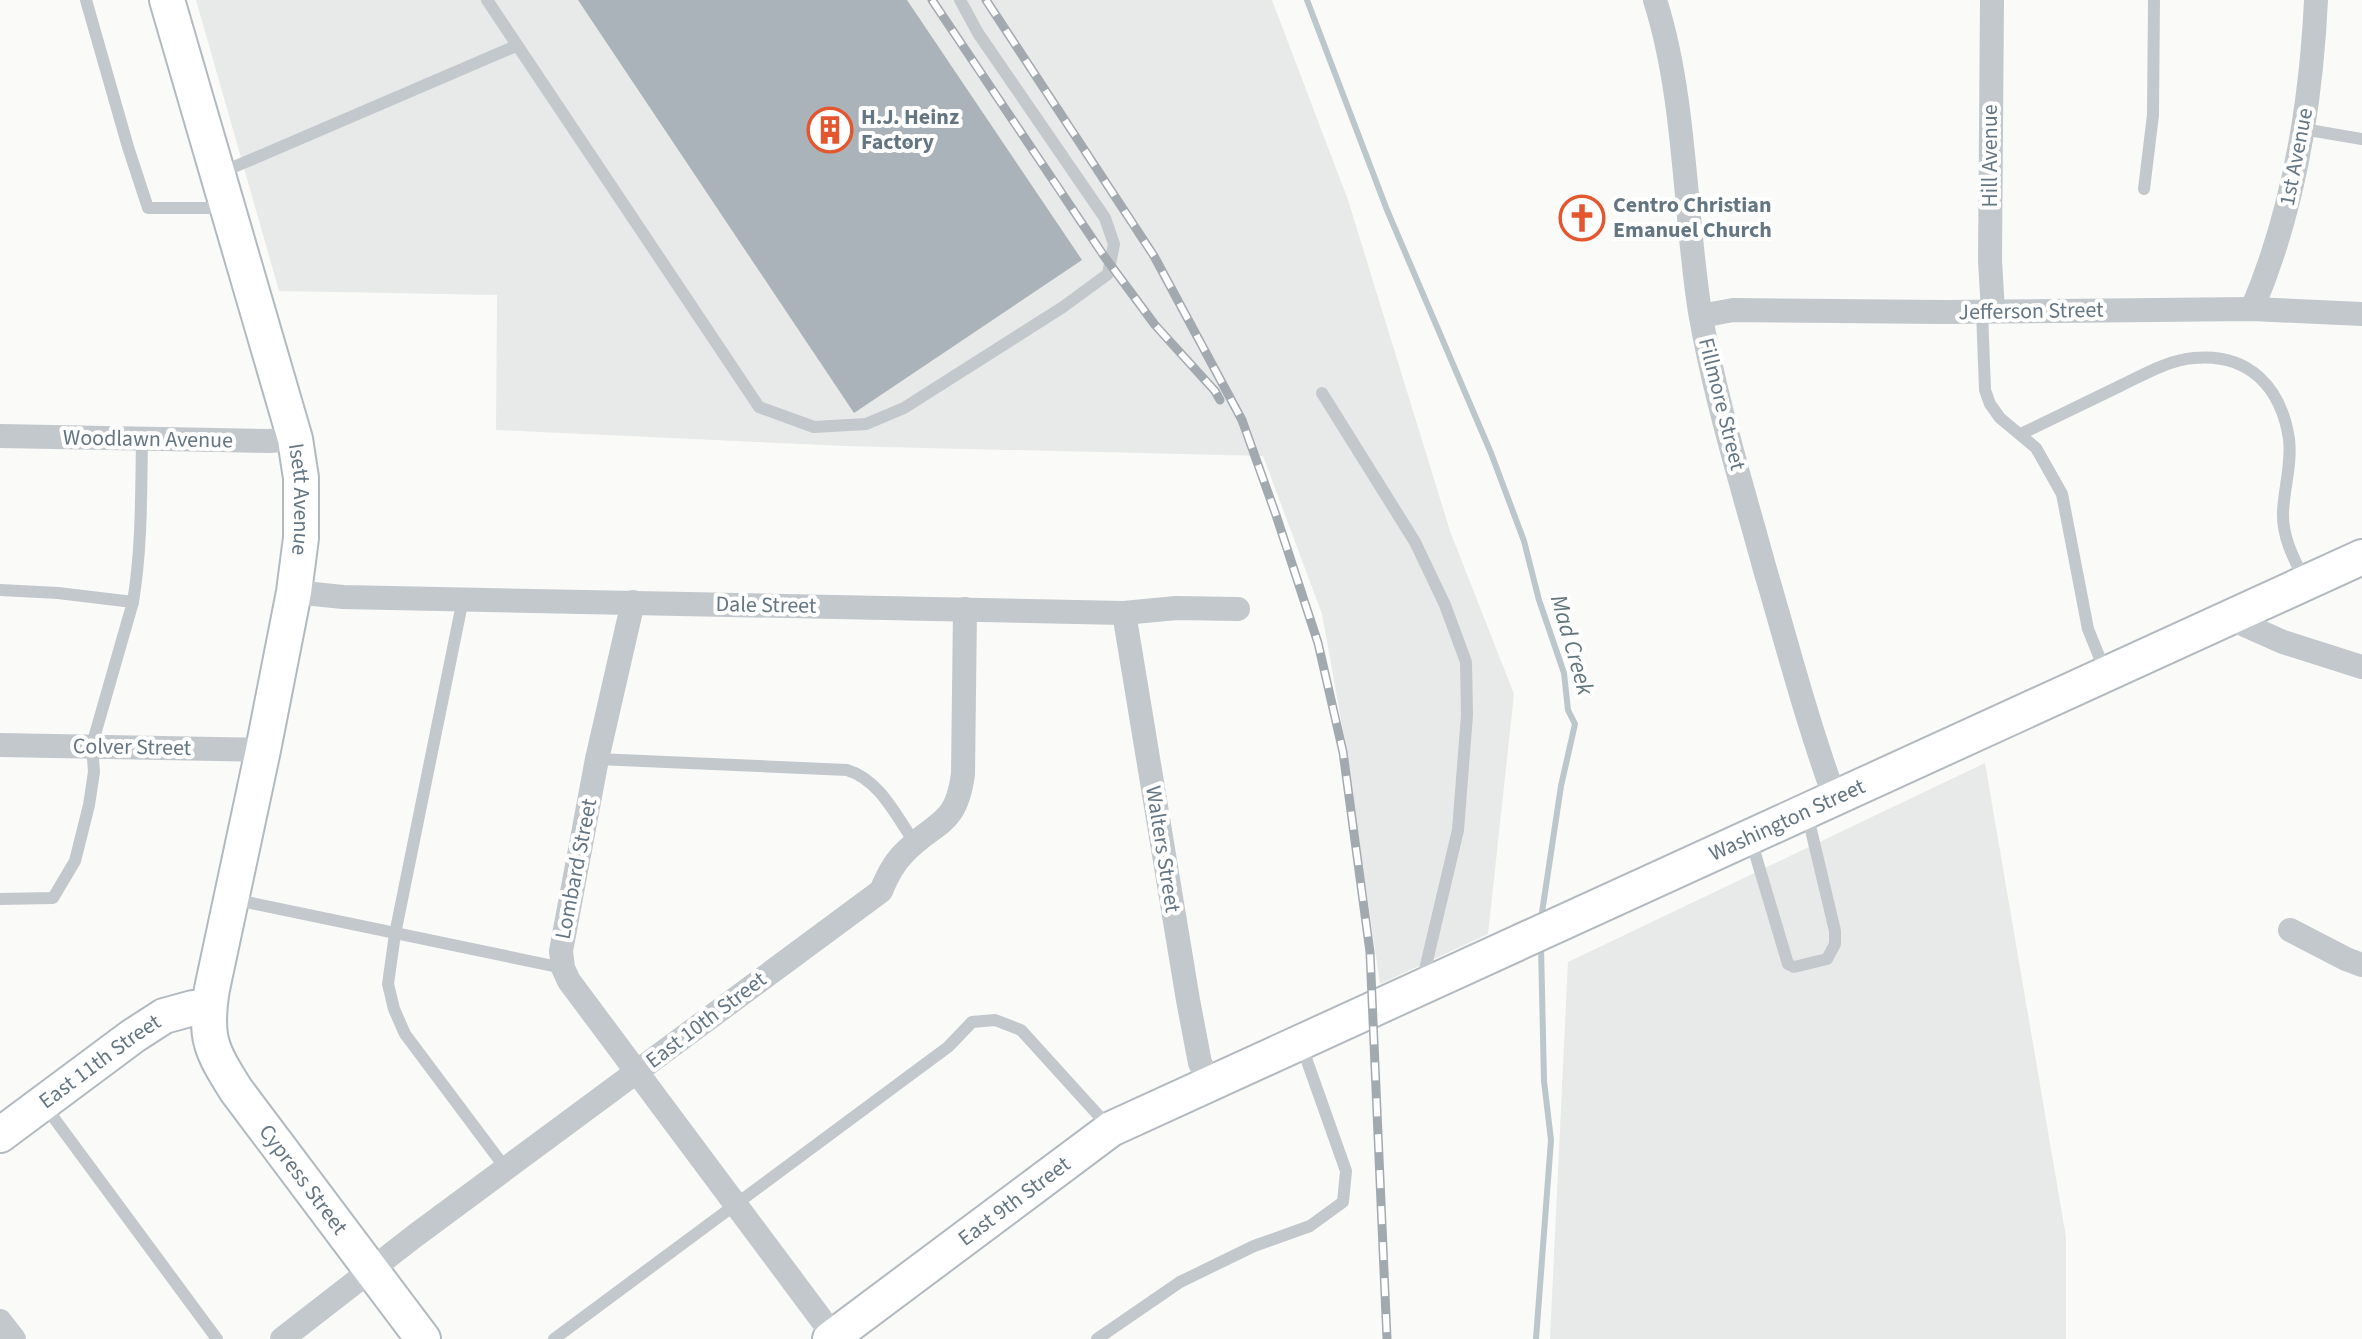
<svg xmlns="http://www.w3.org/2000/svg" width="2362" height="1339" viewBox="0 0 2362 1339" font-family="'Source Sans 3',sans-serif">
<rect width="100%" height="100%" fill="#fafaf8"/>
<g fill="#e8e9e9">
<polygon points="196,0 1272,0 1348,200 1450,531 1514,694 1488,934 1380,984 1344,736 1322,614 1263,456 844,446 496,430 497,295 279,291"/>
<polygon points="1985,763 2066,1237 2066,1339 1550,1339 1568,962"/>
</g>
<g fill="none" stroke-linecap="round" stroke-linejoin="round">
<g stroke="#bbc7cb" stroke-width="6">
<polyline points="1307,0 1387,210 1491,453 1524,541 1539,600 1564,673 1568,710 1575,724 1561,786 1541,919"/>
<polyline points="1536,1339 1551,1140 1544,1081 1541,946"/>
</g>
</g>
<polygon fill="#aab3b9" points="578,0 907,0 1082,260 854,413"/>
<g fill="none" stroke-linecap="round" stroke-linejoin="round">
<g stroke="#b3babf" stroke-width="38">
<g id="secondary">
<path id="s1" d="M167,0l128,439 6,39v60l-7,54 -31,158 -51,239c-8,49 -1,61 24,101l187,249"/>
<path id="s2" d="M0,1135l133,-99 31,-20 29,-8h16"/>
<path id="s3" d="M830,1339l281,-210 1251,-572"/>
</g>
</g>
<g stroke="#c3c8cc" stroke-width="12">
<polyline points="86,0 128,147 148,208 223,208"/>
<polyline points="487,0 759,407 814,427 866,424 904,408 1063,307 1108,274 1114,244 1105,218 978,33 960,0"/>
<polyline points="2303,129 2362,139"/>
<polyline points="220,173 516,46"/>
<polyline points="2144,189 2153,115 2154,0"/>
<polyline points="1982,311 1985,390 1990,404 2000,418 2036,448 2062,494 2088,629 2105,671"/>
<polyline points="1322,393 1415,542 1445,605 1466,662 1467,715 1458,830 1422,982"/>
<path d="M2021,434c33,-16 66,-32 99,-48 23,-11 48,-26 74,-28 55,-5 87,29 95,81 3,25 -5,49 -6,73 -1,25 11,47 22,69"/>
<polyline points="0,590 58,593 133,602"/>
<polyline points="463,599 395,934 388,984 394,1009 405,1034 506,1169"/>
<path d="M597,759l250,11c33,10 49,46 68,73"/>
<polyline points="1751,840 1788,964 1794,967 1827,959 1835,944 1835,931 1807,813"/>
<path d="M0,899l53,-1 22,-37 14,-56 5,-33 -2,-27 41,-143c9,-55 8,-108 9,-163"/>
<polyline points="232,899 563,968"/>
<polyline points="45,1106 217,1339"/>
<polyline points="554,1339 948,1047 972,1022 995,1020 1021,1030 1109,1127"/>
<polyline points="1097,1339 1180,1282 1254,1246 1310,1226 1343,1202 1346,1171 1301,1044"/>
</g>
<g stroke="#c3c8cc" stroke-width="24">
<path d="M1655,0c31,97 29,211 45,312 15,86 41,170 64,254 23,78 43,156 71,232"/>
<polyline points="1992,0 1990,261 1993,311"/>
<path d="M2252,309c42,-98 59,-203 64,-309"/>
<polyline points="1701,316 1733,310 1945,312 2252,309 2362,314"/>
<polyline points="0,436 269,441 295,439"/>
<polyline points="294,592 343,597 1124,613 1176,608 1238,609"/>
<polyline points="633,602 597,759 561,951 563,968 569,981 836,1339"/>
<polyline points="1124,613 1188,1000 1200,1063 1211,1083"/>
<polyline points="2229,618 2283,642 2362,667"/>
<polyline points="0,745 263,750"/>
<polyline points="2290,930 2346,959 2362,965"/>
<polyline points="0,1321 14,1339"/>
<path d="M282,1339l134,-104 465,-344c6,-14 12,-27 23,-38 32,-33 52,-26 59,-79l2,-165"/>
</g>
<use href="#secondary" stroke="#fff" stroke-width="34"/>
<g stroke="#a2aab0" stroke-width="9">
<g id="rail">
<polyline points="932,0 1104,256 1155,325 1215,391 1220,400"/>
<polyline points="986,0 1154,256 1242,420 1276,515 1318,643 1343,752 1370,952 1387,1339"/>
</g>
</g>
<use href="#rail" stroke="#fff" stroke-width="6" stroke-dasharray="18" stroke-linecap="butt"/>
</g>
<defs>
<g id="building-ring" transform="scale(2.3)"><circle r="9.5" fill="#fff" stroke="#e4572e" stroke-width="1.5"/><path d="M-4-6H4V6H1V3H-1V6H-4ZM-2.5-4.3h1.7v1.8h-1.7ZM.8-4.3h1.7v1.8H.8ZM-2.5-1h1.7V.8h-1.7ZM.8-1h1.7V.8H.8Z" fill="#e4572e"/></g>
<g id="church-ring" transform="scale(2.3)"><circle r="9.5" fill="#fff" stroke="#e4572e" stroke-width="1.5"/><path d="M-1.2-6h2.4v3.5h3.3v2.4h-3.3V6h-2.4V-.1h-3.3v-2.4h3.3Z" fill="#e4572e"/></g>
</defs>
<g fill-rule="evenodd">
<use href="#building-ring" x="830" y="130"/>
<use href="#church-ring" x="1582" y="218"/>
</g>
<g text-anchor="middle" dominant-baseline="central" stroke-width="8" stroke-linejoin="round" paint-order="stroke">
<g font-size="22" font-weight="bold" fill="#657683" stroke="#fff" text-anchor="start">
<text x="861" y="117">H.J. Heinz<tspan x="861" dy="25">Factory</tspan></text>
<text x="1613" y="205">Centro Christian<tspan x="1613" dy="25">Emanuel Church</tspan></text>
</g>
<g font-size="22" fill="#657683" stroke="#fff">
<text transform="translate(1990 156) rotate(-90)">Hill Avenue</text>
<text transform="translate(2296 157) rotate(-79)">1st Avenue</text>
<text transform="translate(2031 311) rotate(-1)">Jefferson Street</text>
<text transform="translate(1722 404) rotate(76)">Fillmore Street</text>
<text transform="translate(148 439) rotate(1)">Woodlawn Avenue</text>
<text stroke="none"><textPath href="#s1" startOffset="518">Isett Avenue</textPath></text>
<text transform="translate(766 605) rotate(1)">Dale Street</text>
<text transform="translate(132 747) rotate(1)">Colver Street</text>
<text stroke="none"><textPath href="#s3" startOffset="1094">Washington Street</textPath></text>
<text transform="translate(1163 849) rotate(81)">Walters Street</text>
<text transform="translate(576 869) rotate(-79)">Lombard Street</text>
<text transform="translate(706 1020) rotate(-37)">East 10th Street</text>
<text stroke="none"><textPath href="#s2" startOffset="124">East 11th Street</textPath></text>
<text stroke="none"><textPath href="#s1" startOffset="1236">Cypress Street</textPath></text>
<text stroke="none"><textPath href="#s3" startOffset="230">East 9th Street</textPath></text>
</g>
<g font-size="24" font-style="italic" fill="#60757c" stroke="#fff">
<text transform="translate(1572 645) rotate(74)">Mad Creek</text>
</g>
</g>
</svg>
